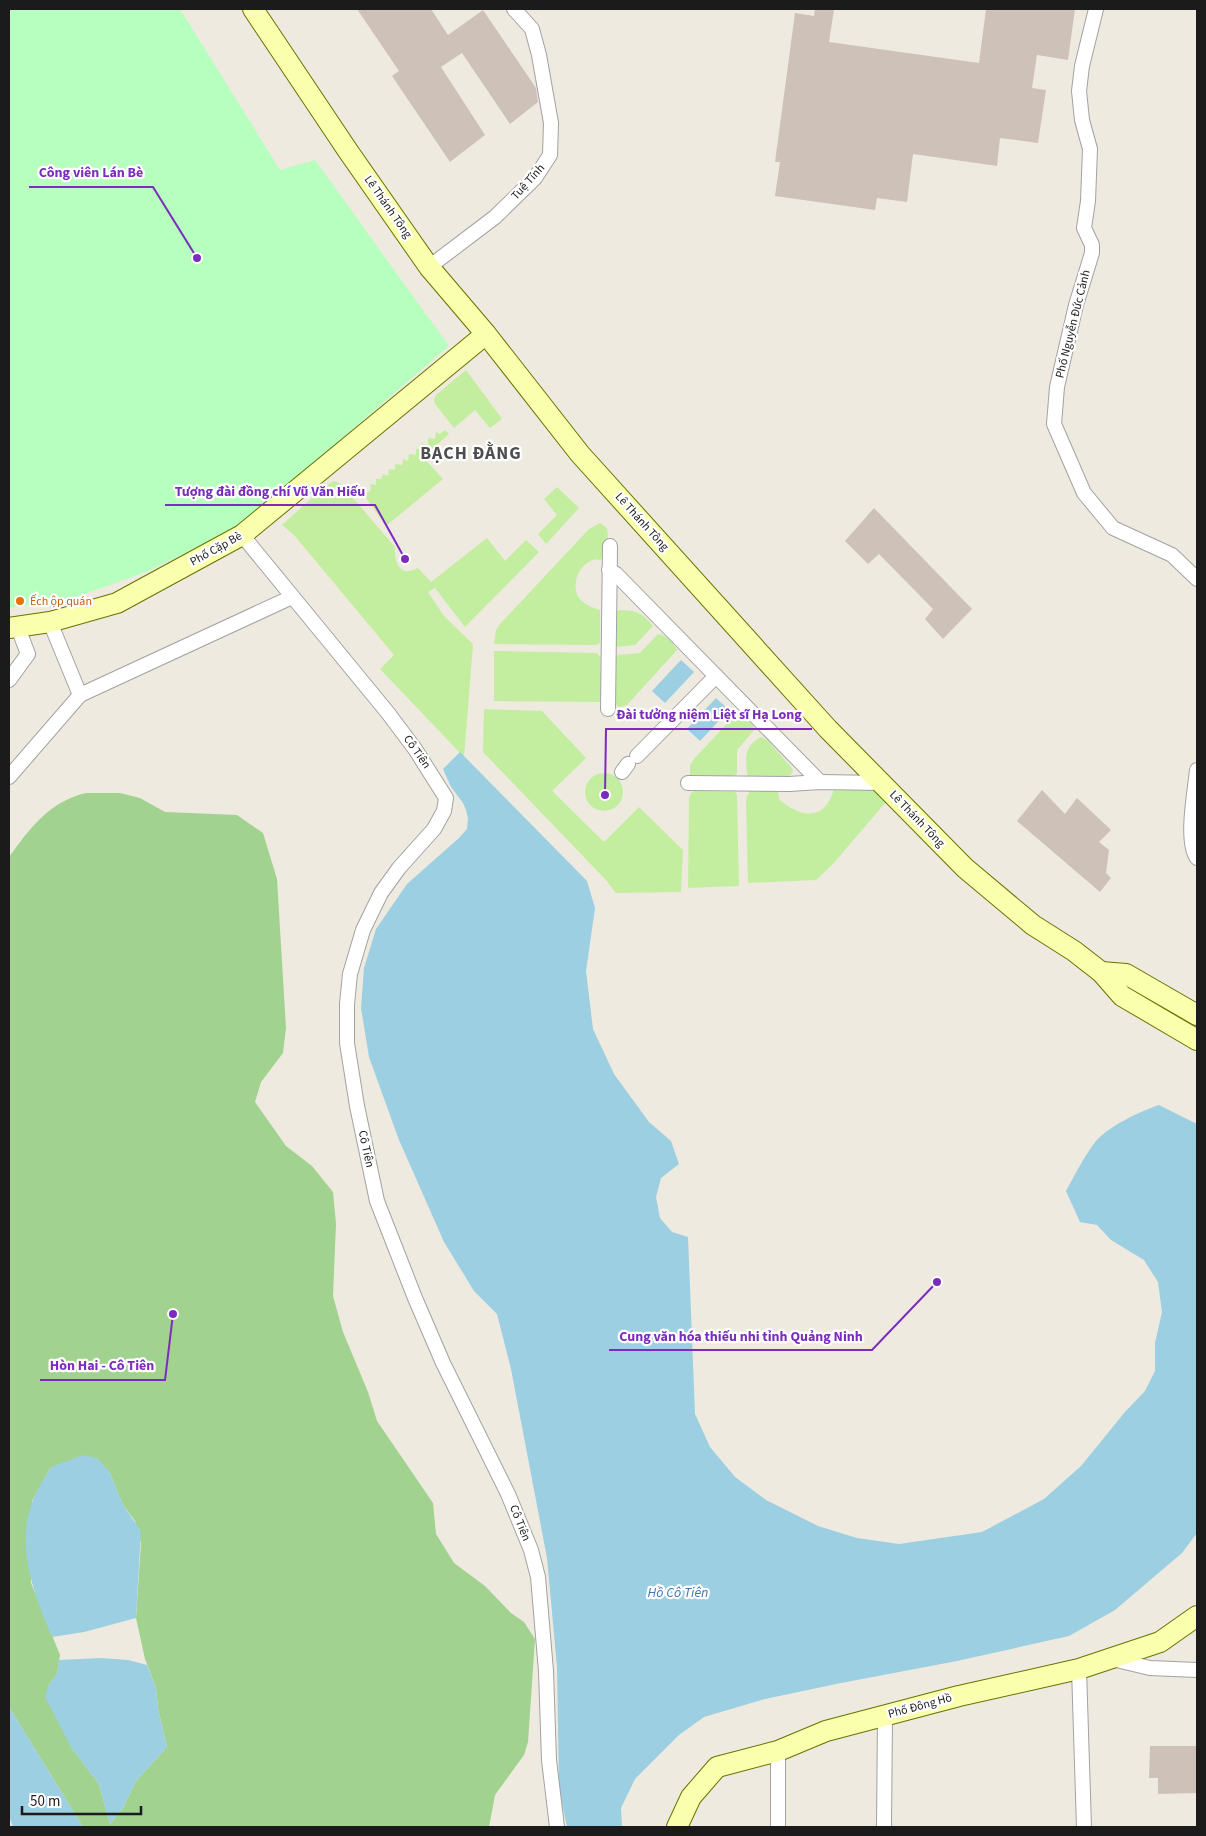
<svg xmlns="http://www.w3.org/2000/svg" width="1206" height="1836" viewBox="0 0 1206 1836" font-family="'Source Sans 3',sans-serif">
<rect width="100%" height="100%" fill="#eeeadf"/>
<g fill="#c4ee9f">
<polygon points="466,370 502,419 490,428 475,410 454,428 435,404 434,400 436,395"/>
<polygon points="445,430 449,434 423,457 443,479 386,526 364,495 371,490 370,484 376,485 376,479 381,479 383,474 388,476 389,469 395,470 395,464 402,465 403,459 408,461 409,454 416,455 416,449 421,449 421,443 428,445 428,438 435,439 436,432 440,434"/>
<path d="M334,481l7,3 54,63c-1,15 5,31 23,21l13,14 56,-44 18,23 21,-21 13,12 -74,75 -30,-39 -7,4 16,24 29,28 -9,113 -84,-88 14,-14 -100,-120 -12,-10 42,-38z"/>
<polygon points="557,487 579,508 546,544 538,534 557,515 544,499"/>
<path d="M600,523l7,5 1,8 -7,24c-3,0 -6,-1 -8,0 -16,5 -24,30 -11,41 5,5 12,7 18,9v33l-4,2 -102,-1 2,-14 4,-6 89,-95z"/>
<path d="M620,610c18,1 21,2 33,16l-18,19 -17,2 -3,-3v-32z"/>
<path d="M658,634c9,1 15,9 19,16l-50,55 -7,2 -3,-1 -3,-9 1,-37 3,-5 22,-2z"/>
<polygon points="494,651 597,653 600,657 602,697 600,702 494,701"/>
<polygon points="484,709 542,711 586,758 552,791 604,842 639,807 683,850 681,892 616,893 605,879 483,752"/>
<polygon points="739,714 753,725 754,730 737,750 737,774 734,776 690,777 690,765 694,759 735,715"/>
<path d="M761,737l6,3 25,28 1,3 -4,5 -4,1 -37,-1 -1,-2c-1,-17 -4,-27 14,-37z"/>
<circle cx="604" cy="792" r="19"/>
<path d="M872,787l14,15 -54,63 -16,15 -68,3 -2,-81 1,-6 3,-5h28l1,8c21,19 47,23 55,-11z"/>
<polygon points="695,791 735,792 737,795 739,886 688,888 689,798 691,793"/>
</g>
<path fill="#a1d290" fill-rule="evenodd" d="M86,793h34l20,5 25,14 72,3 26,18 14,46 9,149 -3,25 -22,29 -6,20 31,44 26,20 21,26 3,32 -3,72 10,36 25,60 9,29 56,82 3,31 18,29 31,23 26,27 13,9 11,17 -7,103 -4,13 -29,40 -6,32h-406l-74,-120v-850c22,-30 40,-55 77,-64zM51,1467l58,4 14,34 12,16 6,22 -5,75 9,41 11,29 2,21 9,38 -31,34 -13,27 -13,16 -11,-40 -28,-37 -23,-61 9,-12 3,-19 -29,-72 1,-82z"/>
<polygon fill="#b6ffbe" points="9,9 180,9 280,170 315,160 449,346 238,528 146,572 73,598 9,608"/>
<g fill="#9bcfe1">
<polygon points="681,660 694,672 665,703 652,691"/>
<polygon points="716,698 729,710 700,741 687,729"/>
<path d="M460,752l127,129 8,27 -9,63 7,58 21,45 35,48 22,19 8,23 -18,14 -5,19 4,21 12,14 16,5 7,177 15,33 25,30 31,23 52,26 39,12 42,6 83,-12 62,-33 37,-33 44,-54 20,-21 10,-20v-28l7,-31 -4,-30 -14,-22 -33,-20 -14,-15 -17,-3 -14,-31c9,-16 18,-35 30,-50 13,-15 45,-30 63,-36l38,19v409l-15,20 -67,57 -46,26 -112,25 -116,22 -76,16 -61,18 -25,18 -44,44 -14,29 1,19h-55l-8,-39 -2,-121 -10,-109 -36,-189 -14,-55 -23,-23 -30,-49 -45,-102 -30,-83 -8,-49 3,-40 12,-39 31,-45 52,-46 8,-9 1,-11 -2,-8 -3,-7 -12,-16 -8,-18z"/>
<path d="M83,1455l14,3 12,13 14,34 18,26 -5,87 -52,14 -32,5c-18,-43 -37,-91 -19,-137 4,-11 12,-22 18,-33z"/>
<polygon points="101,1658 128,1660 147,1665 156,1688 158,1709 167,1747 136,1781 123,1808 110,1824 99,1784 71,1747 45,1697 48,1686 57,1674 59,1660"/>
<polygon points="9,1707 83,1827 13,1827 9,1816"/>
</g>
<g fill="#cec2b8">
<polygon points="357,9 431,9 448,35 483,10 536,88 538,102 510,124 462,53 441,67 485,135 450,162 392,76 399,71"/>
<polygon points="815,9 834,9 829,42 979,63 986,9 1075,9 1068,60 1037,55 1032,88 1046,90 1038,143 1000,138 997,166 913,154 907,202 877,198 875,210 775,196 780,162 775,162 795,13 814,16"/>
<polygon points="874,508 972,609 943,639 925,619 933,609 879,554 868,564 845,541"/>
<polygon points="1042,790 1065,814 1077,798 1111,830 1099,842 1109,850 1106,873 1111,878 1100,892 1017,821"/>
<polygon points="1150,1746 1197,1746 1197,1793 1158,1794 1158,1778 1149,1778"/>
</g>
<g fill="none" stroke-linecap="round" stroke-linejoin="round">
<g stroke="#a2a2a2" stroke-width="16">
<g id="street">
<polyline points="1096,9 1082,66 1079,91 1082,120 1090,149 1088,201 1084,228 1092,245 1092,253 1076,305 1057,387 1054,424 1084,493 1113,528 1172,555 1197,579"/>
<polyline points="429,267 495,217 535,178 550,155 551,123 539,55 532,29 514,9"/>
<polyline points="242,535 388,713 415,749 446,798 444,811 434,829 399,868 381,893 363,930 350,974 347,1004 347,1043 357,1106 377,1201 415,1298 443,1363 508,1494 531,1550 538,1577 546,1671 549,1760 557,1827"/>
<polyline points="609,570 616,574 820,782"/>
<polyline points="50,622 80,695"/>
<polyline points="9,680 28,654 18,628"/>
<polyline points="608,709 610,546"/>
<polyline points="637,756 716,676"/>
<path d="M1197,770c-2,21 -12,71 0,88"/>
<polyline points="622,772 628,764"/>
<polyline points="9,777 80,695 292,597"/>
<polyline points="688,783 789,784 820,782 881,783"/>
<polyline points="1112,1659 1150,1668 1197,1670"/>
<polyline points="1079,1669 1084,1827"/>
<polyline points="778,1751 778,1827"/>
<polyline points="884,1827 885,1715"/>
</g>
</g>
<g stroke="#657400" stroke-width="22">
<g id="secondary">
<polyline points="253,9 348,151 429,267 486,334 580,454 828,729 965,868 1033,925 1074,951 1101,972 1122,996 1197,1040"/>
<polyline points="9,628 50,622 117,603 242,535 486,334"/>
<polyline points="1101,972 1126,974 1197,1015"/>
<polyline points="677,1827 691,1797 717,1767 778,1751 826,1731 959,1696 1079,1669 1160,1642 1197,1616"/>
</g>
</g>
<use href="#street" stroke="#fff" stroke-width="14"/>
<use href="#secondary" stroke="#f9ffac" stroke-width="20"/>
</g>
<circle fill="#e8710a" stroke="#fff" stroke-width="2" cx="20" cy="601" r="5"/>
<g text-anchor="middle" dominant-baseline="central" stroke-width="4.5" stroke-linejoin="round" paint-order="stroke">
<g font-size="12" fill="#1b1b1b" stroke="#fff">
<text transform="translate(528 182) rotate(-48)">Tuệ Tĩnh</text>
<text transform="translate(388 207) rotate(55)">Lê Thánh Tông</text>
<text transform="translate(1073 324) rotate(-76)">Phố Nguyễn Đức Cảnh</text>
<text transform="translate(642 522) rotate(48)">Lê Thánh Tông</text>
<text transform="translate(216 549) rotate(-29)">Phố Cặp Bè</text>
<text transform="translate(417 752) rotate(55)">Cô Tiên</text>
<text transform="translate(917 819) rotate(46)">Lê Thánh Tông</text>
<text transform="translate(366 1149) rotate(78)">Cô Tiên</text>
<text transform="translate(520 1523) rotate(68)">Cô Tiên</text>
<text transform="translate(920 1706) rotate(-15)">Phố Đông Hồ</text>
</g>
<g font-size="12" fill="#c56008" stroke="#fff" text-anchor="start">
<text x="30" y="601">Ếch ộp quán</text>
</g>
<g font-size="14" font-style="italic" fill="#3f76b3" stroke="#fff">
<text x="678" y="1593">Hồ Cô Tiên</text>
</g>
<g font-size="18" font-weight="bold" letter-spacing="1" fill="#4e4e4e" stroke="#fff">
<text x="471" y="453">BẠCH ĐẰNG</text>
</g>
</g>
<path fill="none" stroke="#7b2cbf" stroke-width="2" d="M197 258L153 187H29M405 559L375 505H165M605 795L606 729H812M937 1282L872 1350H609M173 1314L165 1380H40"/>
<g fill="#7b2cbf" stroke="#fff" stroke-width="2">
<circle cx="197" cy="258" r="5"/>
<circle cx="405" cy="559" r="5"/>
<circle cx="605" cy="795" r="5"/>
<circle cx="937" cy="1282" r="5"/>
<circle cx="173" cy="1314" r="5"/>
</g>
<g font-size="14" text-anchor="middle" font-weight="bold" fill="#7b2cbf" stroke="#fff" stroke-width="4.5" stroke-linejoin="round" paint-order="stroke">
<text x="91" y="177">Công viên Lán Bè</text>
<text x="270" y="496">Tượng đài đồng chí Vũ Văn Hiếu</text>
<text x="709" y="719">Đài tưởng niệm Liệt sĩ Hạ Long</text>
<text x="741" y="1341">Cung văn hóa thiếu nhi tỉnh Quảng Ninh</text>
<text x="102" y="1370">Hòn Hai - Cô Tiên</text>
</g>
<rect width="1206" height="1836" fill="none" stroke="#1b1b1b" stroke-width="20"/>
<path d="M22 1806v8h119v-8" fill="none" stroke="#1b1b1b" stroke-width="2.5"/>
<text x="30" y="1806" font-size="15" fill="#1b1b1b" stroke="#ffffff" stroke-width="4" paint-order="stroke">50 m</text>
</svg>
